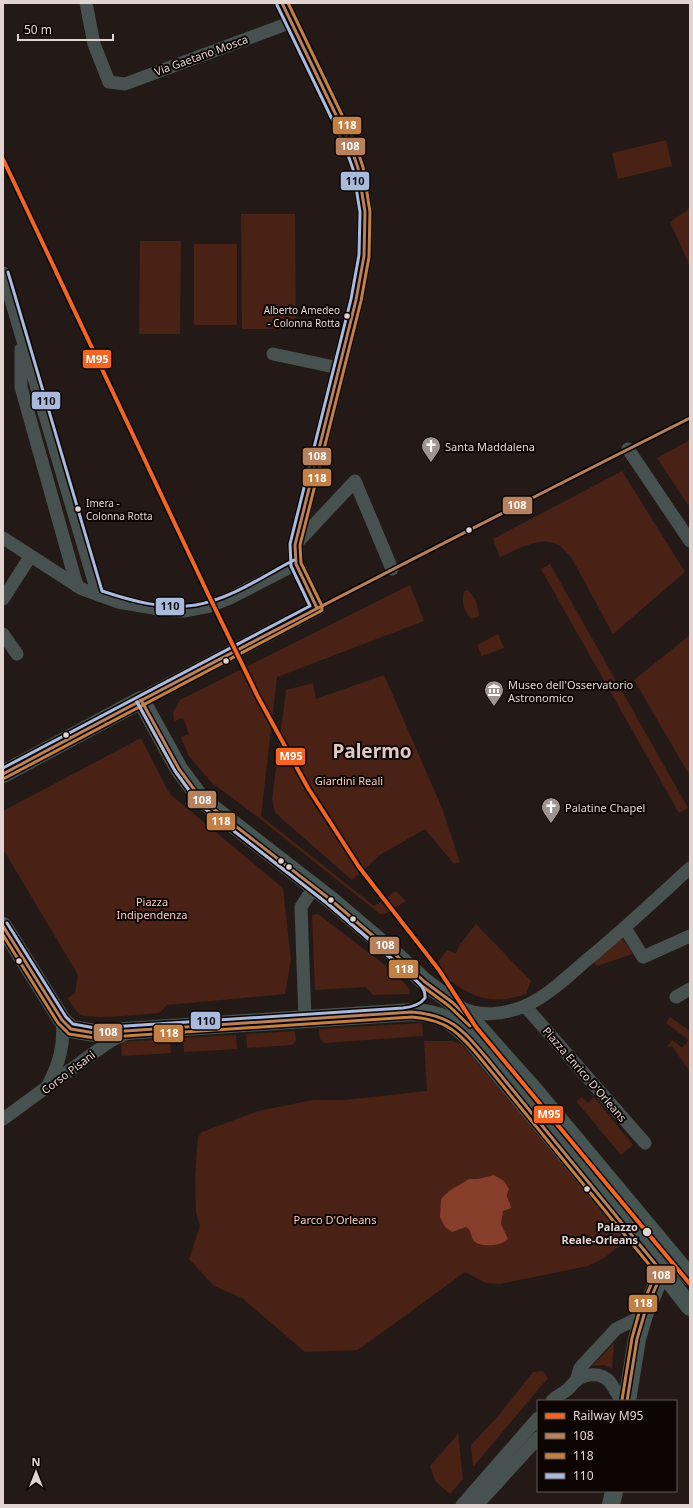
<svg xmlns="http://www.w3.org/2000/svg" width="693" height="1508" viewBox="0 0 693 1508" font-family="'Noto Sans',sans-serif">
<rect width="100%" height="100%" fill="#231a17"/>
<g fill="#492115">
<polygon points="666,140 672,166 618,179 612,153"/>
<polygon points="690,208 690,266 670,222"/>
<polygon points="241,214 295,214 296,329 242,329"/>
<polygon points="140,241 181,241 180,334 139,334"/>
<rect x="194" y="244" width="43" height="81"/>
<polygon points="690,440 690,508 657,458"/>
<path d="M622,471l63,101 -72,62 -42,-77c-5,-5 -10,-12 -17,-14 -18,-5 -38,7 -54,14l-7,-18z"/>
<polygon points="550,564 688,808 679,813 541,569"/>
<polygon points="410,585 424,621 277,677 261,816 374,906 396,891 406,901 385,914 380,914 259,818 211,782 188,755 181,737 189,734 183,718 174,721 173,712 180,700"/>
<path d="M467,590c9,7 11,15 12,26l-8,3c-7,-9 -10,-16 -7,-28z"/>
<polygon points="498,634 504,648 482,656 477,645"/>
<polygon points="690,635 690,776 634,680"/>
<polygon points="384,675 442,808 460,862 454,864 425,829 380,855 352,880 281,818 275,812 272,800 286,690 313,683 316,699"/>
<path d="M141,738l25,49 5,8 112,93 8,72 -6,34 -118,11 -8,8c-18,1 -63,7 -77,2 -7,-3 -10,-11 -14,-17l7,-5 3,-18 -75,-126v-38z"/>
<polygon points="318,914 394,972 406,985 410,991 408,994 373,995 366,987 315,990 312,915"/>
<path d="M476,924l55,57 -5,13c-20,7 -41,8 -60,-3 -11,-6 -22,-16 -33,-22l14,-19 9,3 4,-9z"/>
<polygon points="622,938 633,954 597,966 593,962"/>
<polygon points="670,1017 690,1031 690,1072 672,1046 667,1047 672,1040 682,1048 689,1040 666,1023"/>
<polygon points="422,1023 423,1036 324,1043 320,1039 319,1029"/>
<polygon points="295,1031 296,1041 292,1045 247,1048 246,1034"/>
<polygon points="236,1035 237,1049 184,1052 183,1038"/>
<polygon points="170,1039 171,1053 122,1056 121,1042"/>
<polygon points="424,1041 453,1041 462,1045 577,1179 626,1241 604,1258 588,1266 500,1284 486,1283 465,1272 358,1350 305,1352 242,1298 214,1286 189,1259 200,1226 196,1212 195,1177 198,1137 202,1132 258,1111 313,1100 344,1100 427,1091"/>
<polygon points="582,1097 588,1103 594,1097 633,1145 621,1155 576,1101"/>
<polygon points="614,1343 612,1369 604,1365 592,1366"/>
<polygon points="543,1371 548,1378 473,1467 471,1445 498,1416 533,1372"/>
<polygon points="458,1434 463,1479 450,1494 435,1481 430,1466"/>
</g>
<path fill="#863d29" d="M494,1175l10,6 5,8c-5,10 1,10 2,19l-8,3 -2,13 7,15c-6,7 -27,9 -34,2 -4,-5 -2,-11 -8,-14l-14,5 -7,-5 -5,-10 1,-18 8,-8 20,-12h9z"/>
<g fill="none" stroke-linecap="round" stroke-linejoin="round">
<g stroke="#47514f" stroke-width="13">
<polyline points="86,3 94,44 109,82 125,84 292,22"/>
<polyline points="3,273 98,595"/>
<polyline points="21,349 21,387 77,586"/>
<polyline points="273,354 339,368"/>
<polyline points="628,449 690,541"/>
<polyline points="3,538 82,589 118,602 159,609 184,611 210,606 230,598 296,564"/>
<polyline points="295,545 355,481 392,569"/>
<polyline points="3,599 30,557"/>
<polyline points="3,634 17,654"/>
<polyline points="625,928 643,957 690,936"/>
<polyline points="676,997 690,989"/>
<polyline points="525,1006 645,1143"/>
<path d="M460,1007c20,11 45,7 65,-1 24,-11 43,-30 63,-47 35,-29 68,-60 102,-91"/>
<polyline points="305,1019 301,907 314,887"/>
<path d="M48,1085c11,-21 17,-41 14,-65"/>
<polyline points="3,1119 106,1044 116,1038 126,1034"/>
<polyline points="576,1381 580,1368 616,1329 644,1315"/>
<path d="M552,1401c5,-6 9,-6 15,-11 3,-2 5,-6 9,-9 9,-8 25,-9 34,1 4,6 8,13 12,19"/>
<polyline points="462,1505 538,1418"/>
<polyline points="477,1505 538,1438"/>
</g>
<polyline stroke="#47514f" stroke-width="16" points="141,700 317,608 296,564 295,545 356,300 364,256 365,212 358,168 349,142 282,3"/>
<g stroke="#465552" stroke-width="18">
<polyline points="3,774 141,700 179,769 202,800 331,900 398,957 425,982 452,1002 478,1027 535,1091 690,1277"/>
<path d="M3,926l59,94 9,9 24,4 317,-21c29,1 40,8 60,29l174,210 44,56"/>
<polyline points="627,1401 637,1339 644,1315 662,1272"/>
<polyline points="611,1505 614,1491"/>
</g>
<g stroke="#0c0504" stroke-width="6">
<g id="bus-1">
<polyline points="282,3 349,142 358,168 365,212 364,256 356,300 295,545 296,564 317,608"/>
<polyline points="141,700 179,769 202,800 331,900 398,957 425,982 452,1002 473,1022"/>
<path d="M3,774c227,-122 457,-240 687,-356"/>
<path d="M3,926l59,94 9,9 24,4 317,-21c38,3 49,16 73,44l177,216 -18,43 -7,24 -10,62"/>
</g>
</g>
<g stroke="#0c0504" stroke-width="6">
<g id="bus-2">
<polyline points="137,702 175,771 199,804 328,904 395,961 422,986 449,1006 470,1026"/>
<polyline points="5,778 319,612 322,610 322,606 301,563 300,545 361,301 369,257 370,212 363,167 354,140 288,3"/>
<path d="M3,935l55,88 11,11 26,4 317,-21c36,3 47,16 69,42l175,214 -17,40 -7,25 -10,62"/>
</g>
</g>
<g stroke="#0c0504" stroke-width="6">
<g id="bus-3">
<path d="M8,272l94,319c30,10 62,19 94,14 35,-6 67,-29 98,-45"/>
<polyline points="3,768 310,606 291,566 290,544 351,299 359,255 360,212 353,169 344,144 277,5"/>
<path d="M7,923l59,94 7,7 22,4 308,-20c9,-1 17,-3 22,-10 1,-11 -8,-16 -15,-23l-82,-71 -129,-100 -24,-33 -38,-69"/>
</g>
</g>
<use href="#bus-1" stroke="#b6815c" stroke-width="3"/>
<use href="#bus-2" stroke="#c28045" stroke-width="3"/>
<use href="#bus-3" stroke="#a9badd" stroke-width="3"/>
<g stroke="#0c0504" stroke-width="7">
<polyline id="rail-1" points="3,159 208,594 258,697 308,788 359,867 439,970 476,1027 690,1284"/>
</g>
<use href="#rail-1" stroke="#f26522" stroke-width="4"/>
</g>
<defs>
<g id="church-pin" transform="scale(1)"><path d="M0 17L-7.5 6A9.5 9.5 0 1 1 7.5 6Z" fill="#9f9490" stroke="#0c0504"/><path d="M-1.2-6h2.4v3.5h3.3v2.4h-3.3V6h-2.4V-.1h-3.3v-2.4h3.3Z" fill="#fff"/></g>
<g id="museum-pin" transform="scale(1)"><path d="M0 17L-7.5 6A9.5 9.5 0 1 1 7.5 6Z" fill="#9f9490" stroke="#0c0504"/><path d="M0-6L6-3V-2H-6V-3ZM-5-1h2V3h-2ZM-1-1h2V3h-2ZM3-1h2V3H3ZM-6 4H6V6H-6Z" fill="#fff"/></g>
</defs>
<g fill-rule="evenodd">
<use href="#church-pin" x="431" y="446"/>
<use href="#museum-pin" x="494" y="690"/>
<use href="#church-pin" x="551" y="807"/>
</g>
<g fill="#e2d5d1" stroke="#0c0504" stroke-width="1.5">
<circle cx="347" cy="316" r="3.5"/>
<circle cx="78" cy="509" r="3.5"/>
<circle cx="469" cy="530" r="3.5"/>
<circle cx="226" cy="661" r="3.5"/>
<circle cx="66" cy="735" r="3.5"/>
<circle cx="281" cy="861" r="3.5"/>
<circle cx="289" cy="867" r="3.5"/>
<circle cx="331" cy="900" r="3.5"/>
<circle cx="353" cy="919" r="3.5"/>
<circle cx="19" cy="961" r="3.5"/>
<circle cx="587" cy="1189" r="3.5"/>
<circle cx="647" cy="1232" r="5"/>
</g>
<g text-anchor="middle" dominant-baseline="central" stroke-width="4" stroke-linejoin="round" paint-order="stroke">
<g font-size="10" fill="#e2d5d1" stroke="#0c0504" text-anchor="end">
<text x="340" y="310">Alberto Amedeo<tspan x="340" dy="13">- Colonna Rotta</tspan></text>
<text x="86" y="503" text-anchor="start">Imera -<tspan x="86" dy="13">Colonna Rotta</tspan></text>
</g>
<g font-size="11" fill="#e2d5d1" stroke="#0c0504">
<text transform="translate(201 55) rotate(-20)">Via Gaetano Mosca</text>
<text transform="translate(68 1072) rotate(-37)">Corso Pisani</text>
<text transform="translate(585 1074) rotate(49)">Piazza Enrico D'Orleans</text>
</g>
<g font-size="11" fill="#e2d5d1" stroke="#0c0504" text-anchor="start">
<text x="445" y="446">Santa Maddalena</text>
<text x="508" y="684">Museo dell'Osservatorio<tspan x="508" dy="13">Astronomico</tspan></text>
<text x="565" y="807">Palatine Chapel</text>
</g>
<g font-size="11" fill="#fccdbf" stroke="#0c0504">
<text x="349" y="780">Giardini Reali</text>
<text x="152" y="901">Piazza<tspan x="152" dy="13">Indipendenza</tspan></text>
<text x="335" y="1219">Parco D'Orleans</text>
</g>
<g font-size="11" font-weight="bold" fill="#e2d5d1" stroke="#0c0504" text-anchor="end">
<text x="638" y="1226">Palazzo<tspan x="638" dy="13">Reale-Orleans</tspan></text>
</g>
<g font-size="19" font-weight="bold" fill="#e0c7c0" stroke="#0c0504">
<text x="372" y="751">Palermo</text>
</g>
</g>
<g stroke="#0c0504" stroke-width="1.5">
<rect x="332" y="116" width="30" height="19" rx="4" fill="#c28045"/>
<rect x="335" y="137" width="31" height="19" rx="4" fill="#b6815c"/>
<rect x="340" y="171" width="30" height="20" rx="4" fill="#a9badd"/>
<rect x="82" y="349" width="30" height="20" rx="4" fill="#f26522"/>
<rect x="31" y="391" width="30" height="19" rx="4" fill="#a9badd"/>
<rect x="302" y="447" width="30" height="19" rx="4" fill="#b6815c"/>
<rect x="302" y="468" width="30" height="19" rx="4" fill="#c28045"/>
<rect x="502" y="496" width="31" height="19" rx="4" fill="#b6815c"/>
<rect x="155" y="597" width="30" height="19" rx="4" fill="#a9badd"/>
<rect x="275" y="747" width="31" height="19" rx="4" fill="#f26522"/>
<rect x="187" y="790" width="30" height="19" rx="4" fill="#b6815c"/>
<rect x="206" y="812" width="30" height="19" rx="4" fill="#c28045"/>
<rect x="369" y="936" width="31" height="19" rx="4" fill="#b6815c"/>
<rect x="388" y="959" width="31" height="20" rx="4" fill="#c28045"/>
<rect x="190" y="1011" width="31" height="19" rx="4" fill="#a9badd"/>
<rect x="93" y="1023" width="30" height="19" rx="4" fill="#b6815c"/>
<rect x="153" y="1024" width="31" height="19" rx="4" fill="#c28045"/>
<rect x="533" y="1105" width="31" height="19" rx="4" fill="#f26522"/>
<rect x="646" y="1265" width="30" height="19" rx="4" fill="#b6815c"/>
<rect x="628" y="1294" width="30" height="19" rx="4" fill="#c28045"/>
</g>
<g font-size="11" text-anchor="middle" font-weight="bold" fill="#fff">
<text x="347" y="129">118</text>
<text x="350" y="150">108</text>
<text x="97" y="363">M95</text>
<text x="317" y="460">108</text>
<text x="317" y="482">118</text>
<text x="517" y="509">108</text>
<text x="291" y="760">M95</text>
<text x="202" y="804">108</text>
<text x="221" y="825">118</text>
<text x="385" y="949">108</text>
<text x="404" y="973">118</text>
<text x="108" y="1036">108</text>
<text x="169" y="1037">118</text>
<text x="549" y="1118">M95</text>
<text x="661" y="1279">108</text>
<text x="643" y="1307">118</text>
</g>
<g font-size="11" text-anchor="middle" font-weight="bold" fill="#111">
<text x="355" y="185">110</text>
<text x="46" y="405">110</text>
<text x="170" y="610">110</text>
<text x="206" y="1025">110</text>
</g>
<rect width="693" height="1508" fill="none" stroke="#e2d5d1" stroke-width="8"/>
<rect x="537" y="1400" width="140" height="92" fill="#0c0504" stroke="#625856"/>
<rect x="545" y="1413" width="20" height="6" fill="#f26522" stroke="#625856"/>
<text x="573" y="1420" font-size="12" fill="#e2d5d1">Railway M95</text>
<rect x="545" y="1433" width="20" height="6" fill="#b6815c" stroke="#625856"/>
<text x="573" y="1440" font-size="12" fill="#e2d5d1">108</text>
<rect x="545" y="1453" width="20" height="6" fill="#c28045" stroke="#625856"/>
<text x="573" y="1460" font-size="12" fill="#e2d5d1">118</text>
<rect x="545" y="1473" width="20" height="6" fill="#a9badd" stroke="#625856"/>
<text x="573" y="1480" font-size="12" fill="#e2d5d1">110</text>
<g transform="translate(36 1472)" stroke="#0c0504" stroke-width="3" paint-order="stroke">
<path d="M0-3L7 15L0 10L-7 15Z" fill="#e2d5d1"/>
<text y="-6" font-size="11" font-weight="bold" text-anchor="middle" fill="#e2d5d1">N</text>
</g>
<path d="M18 34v6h95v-6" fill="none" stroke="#e2d5d1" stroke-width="2"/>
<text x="24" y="34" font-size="12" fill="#e2d5d1" stroke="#0c0504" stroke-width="3" paint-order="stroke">50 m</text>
</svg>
